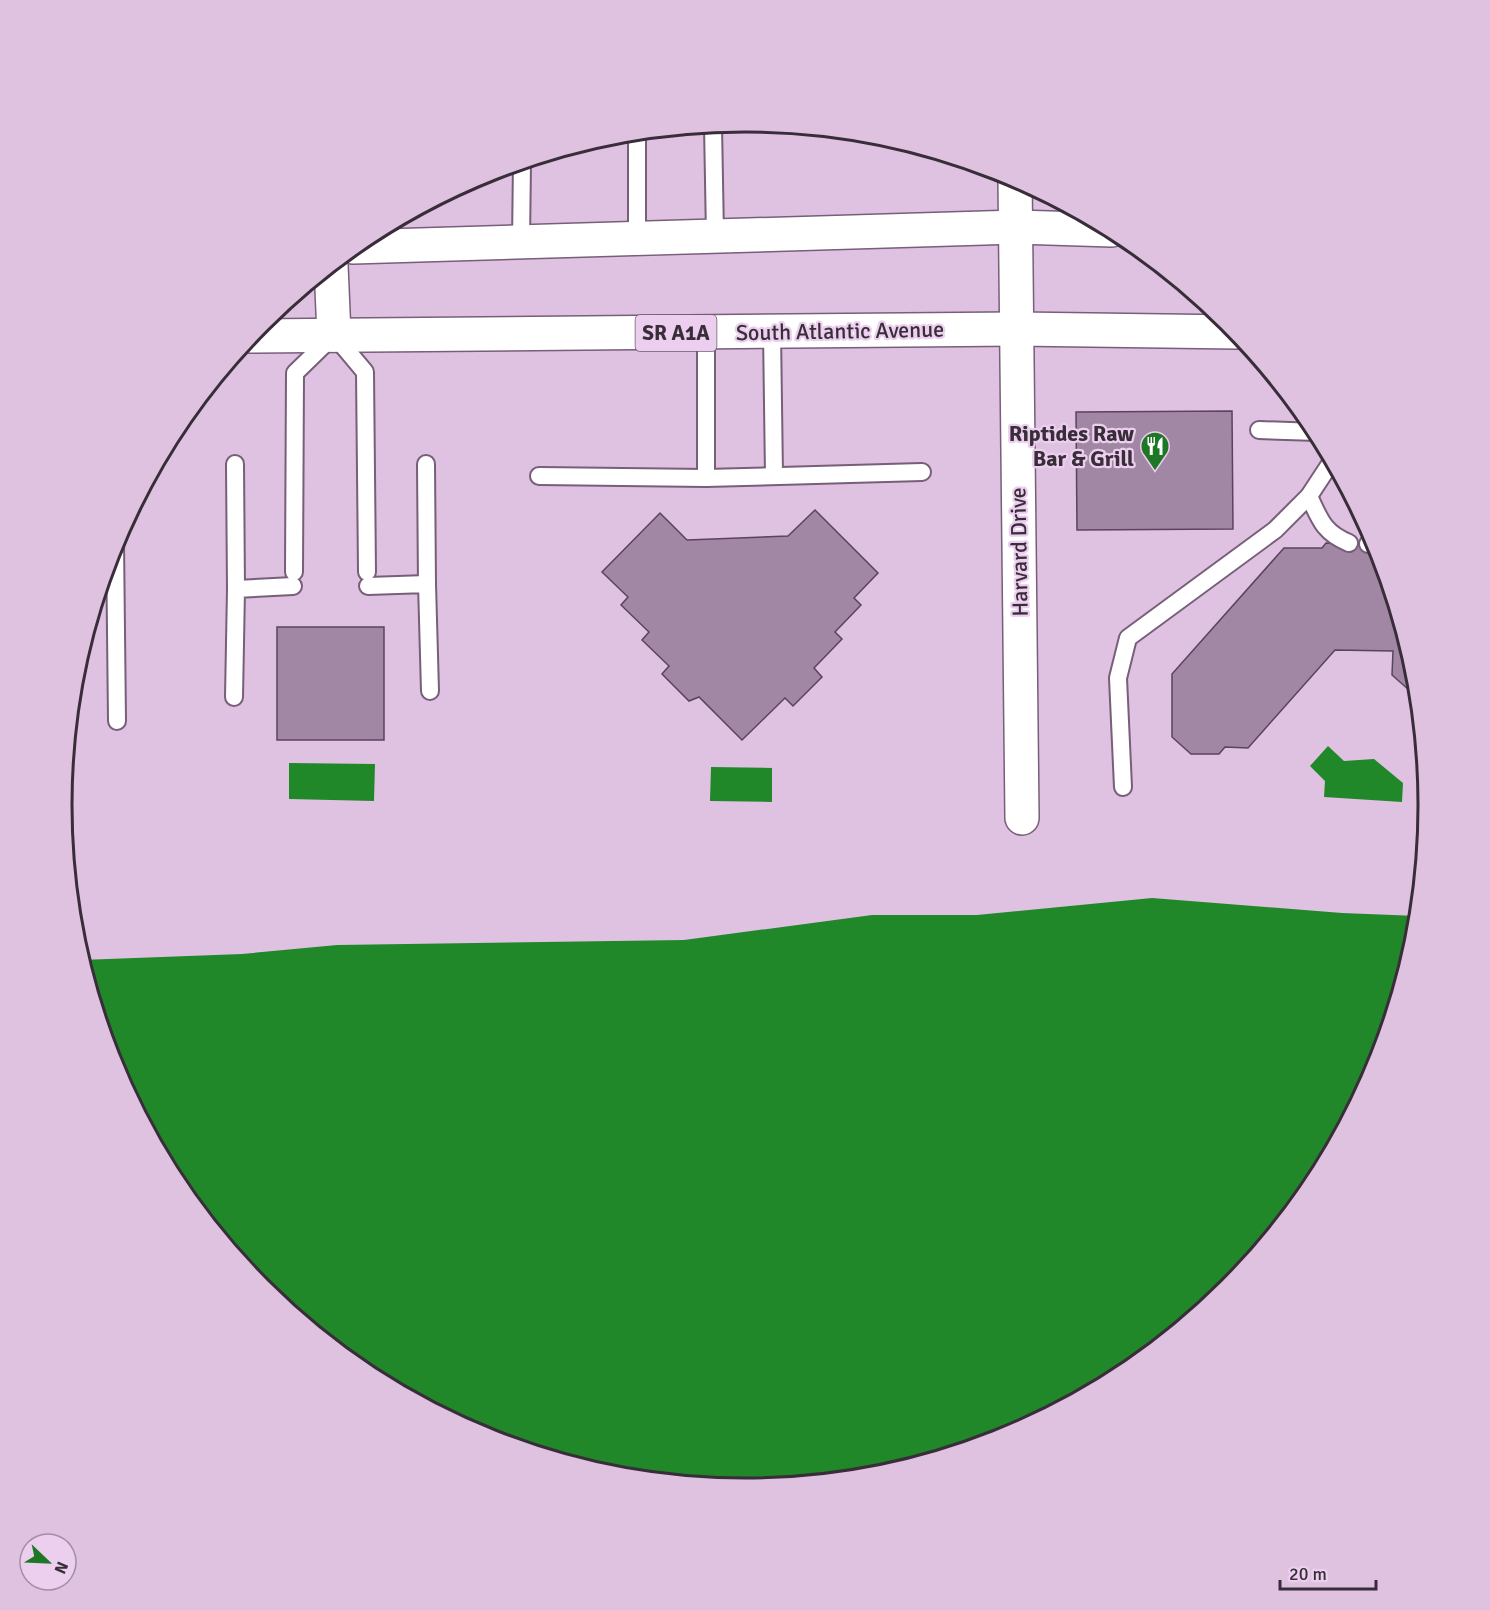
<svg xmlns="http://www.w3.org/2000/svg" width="1490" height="1610" viewBox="0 0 1490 1610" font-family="Signika,sans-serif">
<rect width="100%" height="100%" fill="#dfc2e1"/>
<g fill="#208829">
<polygon points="1328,746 1344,761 1374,759 1403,783 1402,802 1324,797 1325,781 1310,766"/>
<polygon points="289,763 375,764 374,801 289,799"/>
<polygon points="711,767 772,768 772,802 710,801"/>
<polygon points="1152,898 1342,913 1418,916 1415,939 1376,1067 1313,1185 1228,1289 1124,1373 1006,1437 878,1475 745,1488 611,1475 483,1436 365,1373 261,1288 177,1184 113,1066 81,960 242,954 337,945 684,940 872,915 977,915"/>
</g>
<g fill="#a287a4" stroke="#5b435d" stroke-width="1.5">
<polygon points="1232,411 1233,529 1077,530 1076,412"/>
<polygon points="815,510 878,573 854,598 861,605 835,632 842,639 814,668 822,677 793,706 785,698 742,740 699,697 689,701 662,674 669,666 642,640 649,632 621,605 628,597 602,572 660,513 687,540 788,536"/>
<polygon points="1326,543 1376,544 1415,672 1418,698 1392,675 1393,651 1335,650 1248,748 1225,747 1219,754 1191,754 1172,737 1172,674 1284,548 1322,548"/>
<rect x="277" y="627" width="107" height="113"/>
</g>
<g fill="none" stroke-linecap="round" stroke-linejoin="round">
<g stroke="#775e79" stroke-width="20">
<g id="service">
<polyline points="713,125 715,236"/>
<polyline points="637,132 637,238"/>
<polyline points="521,242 522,162"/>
<polyline points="772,332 774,476"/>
<polyline points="1259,430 1317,432"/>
<polyline points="235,464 236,589"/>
<polyline points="426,464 427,584"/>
<polyline points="539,476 706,478 706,333"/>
<polyline points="706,478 922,472"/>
<path d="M1309,496c11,24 15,37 40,47"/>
<polyline points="115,541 117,721"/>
<polyline points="1368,544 1376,543"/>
<polyline points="294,572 295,373 334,335 365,372 367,572"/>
<polyline points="368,586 427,584 430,691"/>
<polyline points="234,697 236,589 293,586"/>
<polyline points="1123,787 1118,678 1128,638 1275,530 1309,496 1332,461"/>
</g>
</g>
<g stroke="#775e79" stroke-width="36">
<polyline id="minor" points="1015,178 1022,818"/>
</g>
<g stroke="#775e79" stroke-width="36">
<g id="primary">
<polyline points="353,247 1017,227 1112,230"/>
<polyline points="331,265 334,335"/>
<polyline points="250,336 1017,329 1237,332"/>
</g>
</g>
<use href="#service" stroke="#fff" stroke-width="16"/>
<use href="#minor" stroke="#fff" stroke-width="33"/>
<use href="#primary" stroke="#fff" stroke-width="33"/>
</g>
<defs>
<g id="restaurant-pin" transform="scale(1.5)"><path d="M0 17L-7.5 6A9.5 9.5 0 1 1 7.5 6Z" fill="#1e7725" stroke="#eccfee"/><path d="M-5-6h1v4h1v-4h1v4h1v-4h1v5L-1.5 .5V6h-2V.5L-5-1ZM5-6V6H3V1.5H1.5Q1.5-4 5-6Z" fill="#fff"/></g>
</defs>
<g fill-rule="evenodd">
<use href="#restaurant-pin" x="1155" y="446"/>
</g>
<g text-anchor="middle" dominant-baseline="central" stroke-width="4.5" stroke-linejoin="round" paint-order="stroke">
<rect fill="#eccfee" stroke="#6e5e6f" stroke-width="1.5" x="635.5" y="315" width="81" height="36" rx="4.5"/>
<g font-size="21" font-weight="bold" fill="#382d39">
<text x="676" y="333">SR A1A</text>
</g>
<g font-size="22" fill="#382d39" stroke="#eccfee">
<text transform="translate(840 331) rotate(-1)">South Atlantic Avenue</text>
<text transform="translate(1019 552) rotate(-91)">Harvard Drive</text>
</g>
<g font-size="22" font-weight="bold" fill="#382d39" stroke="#eccfee" text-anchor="end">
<text x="1134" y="433">Riptides Raw<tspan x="1134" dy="25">Bar &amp; Grill</tspan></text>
</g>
</g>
<path d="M0 0H1490V1610H0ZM72 805a673 673 0 1 1 1346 0a673 673 0 1 1-1346 0Z" fill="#dec2e0" fill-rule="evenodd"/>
<path fill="none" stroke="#382d39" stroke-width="3" d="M72 805a673 673 0 1 1 1346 0a673 673 0 1 1-1346 0Z"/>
<g transform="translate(48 1562) rotate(113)"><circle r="28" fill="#eccfee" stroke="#a48ea6" stroke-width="1.5"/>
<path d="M0-4.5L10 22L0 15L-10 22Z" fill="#1e7725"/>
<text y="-9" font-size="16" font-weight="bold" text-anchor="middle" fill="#382d39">N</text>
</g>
<path d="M1280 1580v9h96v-9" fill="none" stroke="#382d39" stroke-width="3"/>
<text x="1289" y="1580" font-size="18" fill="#382d39" stroke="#eccfee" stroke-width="4.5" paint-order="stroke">20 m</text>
</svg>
